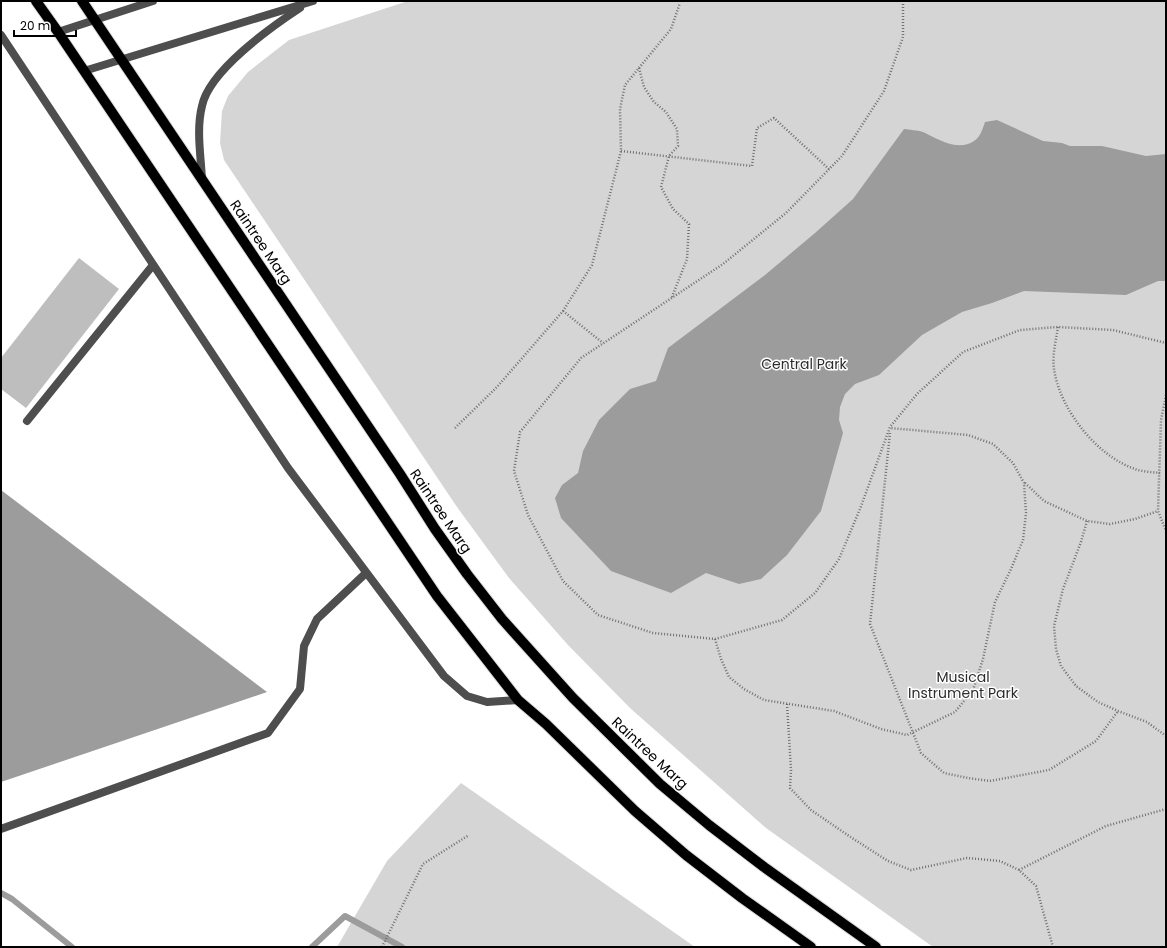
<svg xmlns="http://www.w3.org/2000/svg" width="1167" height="948" viewBox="0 0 1167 948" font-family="Poppins,sans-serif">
<rect width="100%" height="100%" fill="#fff"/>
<g fill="#d5d5d5">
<polygon points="408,1 1166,1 1166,947 933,947 766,828 630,708 568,645 509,578 457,507 224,160 220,143 222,111 228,96 248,72 289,40"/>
<polygon points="461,783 695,947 337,947 387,861"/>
</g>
<g fill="#9c9c9c">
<path d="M997,120l46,21 19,2 8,3h32l44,10 20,-2v127h-8l-32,14 -102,-4 -32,12 -30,9 -40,23 -43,40 -24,9 -10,10 -5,13 -1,13 4,13 -22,78 -34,44 -26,24 -22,5 -33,-11 -35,20 -60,-22 -50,-53 -6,-20 7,-13 16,-12 5,-22 16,-31 31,-31 26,-8 12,-33 97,-73 50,-42 38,-34 51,-70c6,1 13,1 19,3 15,7 35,20 51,9 6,-3 9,-13 11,-19z"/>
<polygon points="1,490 267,692 1,782"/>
</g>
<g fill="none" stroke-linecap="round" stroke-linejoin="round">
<g stroke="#9c9c9c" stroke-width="6">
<polyline points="1,893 12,899 72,947"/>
<polyline points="312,947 345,916 402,947"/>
</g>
</g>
<polygon fill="#bebebe" points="79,258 119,289 26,408 1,389 1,358"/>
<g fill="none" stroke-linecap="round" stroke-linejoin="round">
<g stroke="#dbdbdb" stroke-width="12">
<g id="primary">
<polyline points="36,1 58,32 437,596 518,700 546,724 635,811 686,855 742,898 811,947"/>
<polyline points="82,1 400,474 435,529 467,574 502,619 573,698 660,784 709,825 764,867 876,947"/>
</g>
</g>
<g stroke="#707070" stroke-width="2.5" stroke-dasharray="1 2" stroke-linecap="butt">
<polyline points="903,1 903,37 884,91 842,156 786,213 723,264 581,358 520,432 514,471 528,515 563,581 598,615 653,633 715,639 782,620 815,593 839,559 860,509 890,427 917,394 963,352 1020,330 1058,327 1113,330 1166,343"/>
<polyline points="639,68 644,87 654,102 666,112 677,129 678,146 669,156 661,187 673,209 689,224 687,259 672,297"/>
<polyline points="621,151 752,166 757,128 774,118 829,169"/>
<polyline points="563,311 603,343"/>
<path d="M1058,327c-2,14 -6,28 -4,42 6,41 43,87 81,100 8,3 17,3 25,4"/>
<polyline points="1166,395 1161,420 1158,511 1166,531"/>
<polyline points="455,428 497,387 563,311 592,265 621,151 620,109 625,85 671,29 680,3"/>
<polyline points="890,433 870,624 921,753 944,773 968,778 990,781 1049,770 1096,741 1118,711"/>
<polyline points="1025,483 1044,501 1087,521 1110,524 1135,519 1158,511"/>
<polyline points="1087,521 1081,542 1063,589 1054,626 1056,649 1061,666 1076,686 1098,702 1118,711 1147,722 1166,736"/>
<polyline points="715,639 721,659 729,677 744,689 764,700 834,711 881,729 907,735 955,712 973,690 983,659 995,602 1011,569 1023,540 1026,513 1024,483 1013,463 993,444 968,435 890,428"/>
<polyline points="787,704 791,770 790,788 811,810 852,838 888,861 911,870 967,858 1000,861 1019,870 1036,886 1053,947"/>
<polyline points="1019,870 1106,826 1166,809"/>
<polyline points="382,947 423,864 469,835"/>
</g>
<polyline stroke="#4e4e4e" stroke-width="8" points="27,421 153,265"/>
<polyline stroke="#4e4e4e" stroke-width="8" points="1,35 288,468 444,676 467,696 487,702 518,700"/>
<g stroke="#4e4e4e" stroke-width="8">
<polyline points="58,32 153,1"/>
<polyline points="84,71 313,1"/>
<path d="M202,180c-1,-24 -6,-50 0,-74 7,-35 69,-79 98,-98"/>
<polyline points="1,829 268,733 300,689 304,646 317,619 366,573"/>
</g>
<use href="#primary" stroke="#000" stroke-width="10"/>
</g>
<g text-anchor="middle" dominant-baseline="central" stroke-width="3" stroke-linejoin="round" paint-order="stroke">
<g font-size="14" fill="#000" stroke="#fff">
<text transform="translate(261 242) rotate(56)">Raintree Marg</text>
<text transform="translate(441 511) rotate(56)">Raintree Marg</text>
<text transform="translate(650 753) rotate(43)">Raintree Marg</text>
</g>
<g font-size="14" fill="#2c2c2c" stroke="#fff">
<text x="804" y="364">Central Park</text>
<text x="963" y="677">Musical<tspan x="963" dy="16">Instrument Park</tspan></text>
</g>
</g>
<rect width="1167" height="948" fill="none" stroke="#000000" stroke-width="4"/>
<path d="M14 30v6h62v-6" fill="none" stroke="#000000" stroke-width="2"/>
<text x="20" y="30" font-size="12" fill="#000000" stroke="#ffffff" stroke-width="3" paint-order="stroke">20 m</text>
</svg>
